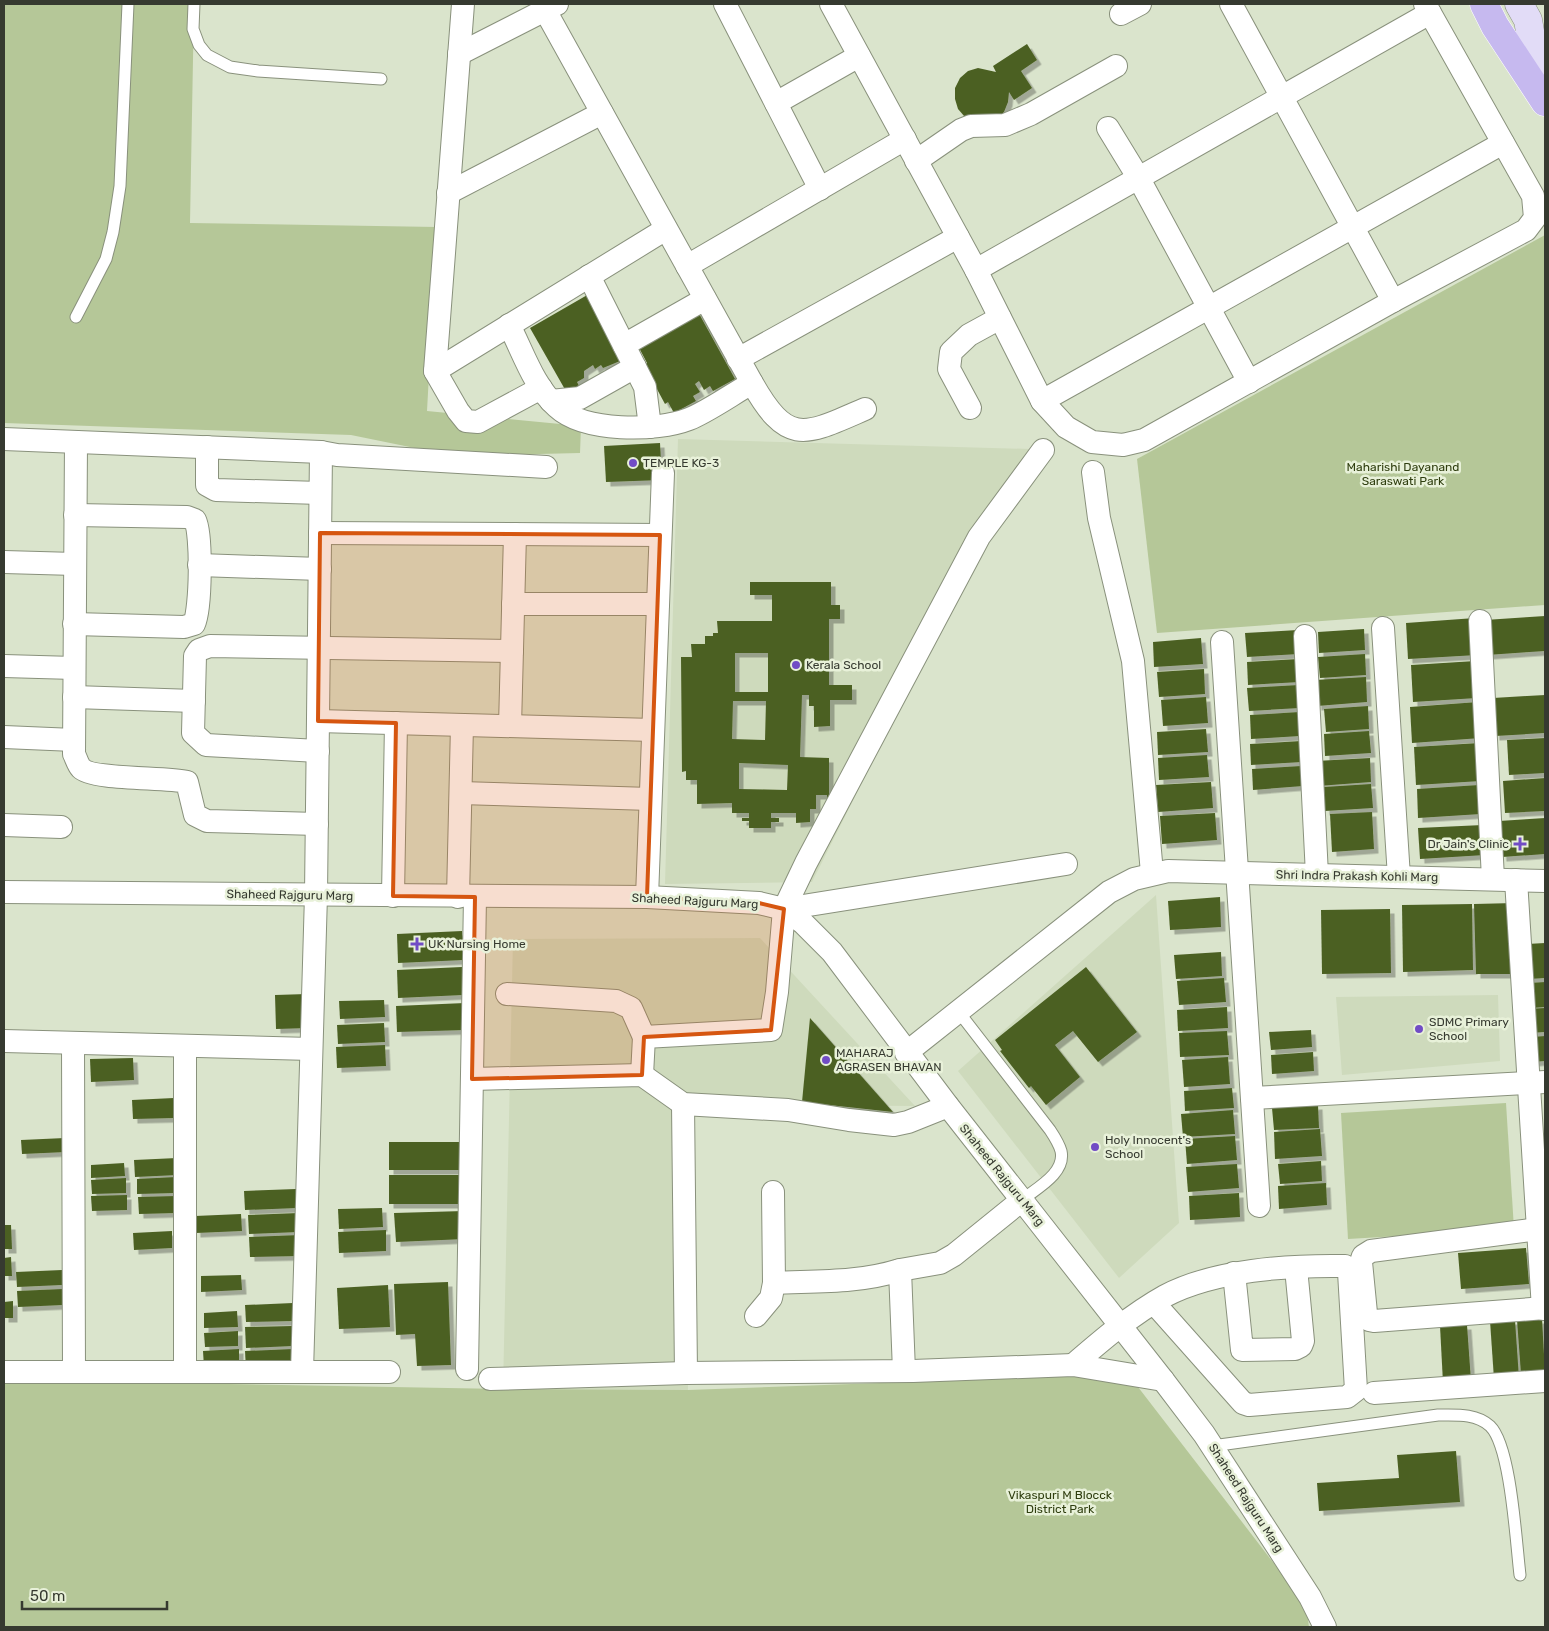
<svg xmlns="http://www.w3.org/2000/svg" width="1549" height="1631" viewBox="0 0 1549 1631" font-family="Rubik,sans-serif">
<defs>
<filter id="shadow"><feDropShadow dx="4.5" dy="4.5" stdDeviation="0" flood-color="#0004"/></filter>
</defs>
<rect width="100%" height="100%" fill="#dae4cc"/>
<g fill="#cedabc">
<polygon points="678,439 1030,449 812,882 665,884"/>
<polygon points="1156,895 1179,1223 1119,1278 958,1071"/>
<polygon points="760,938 915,1106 685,1104 688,1390 503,1389 513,939"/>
<polygon points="1498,995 1500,1061 1342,1075 1336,997"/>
</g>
<g fill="#b5c798">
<polygon points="4,4 194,4 190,223 437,227 427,411 581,426 580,453 454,456 351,435 4,423"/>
<polygon points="1545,235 1545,605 1157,633 1137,459"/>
<polygon points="1506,1103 1514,1229 1348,1239 1341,1113"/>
<polygon points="1128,1374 1306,1605 1309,1627 4,1627 4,1380 503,1389 688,1390"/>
</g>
<g fill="#4c6024" fill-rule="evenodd" filter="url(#shadow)">
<polygon points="1027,44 1037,60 1021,71 1032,88 1014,100 1009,92 1008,102 1004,112 996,119 965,117 958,109 955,99 955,88 960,78 968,71 978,68 996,72 993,66"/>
<polygon points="589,294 625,359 603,368 601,365 595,369 593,365 584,371 584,378 577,382 579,386 567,393 530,328"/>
<polygon points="697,310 735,379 713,391 710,386 704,390 699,381 695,384 700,392 693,396 696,401 674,413 668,402 665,404 644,365 647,363 637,344"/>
<polygon points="660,443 662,480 606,482 604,446"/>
<path d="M750,582h81v23h9v14h-11v66h23v15h-22v26l-16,1v-21h-5v-11h-7l-2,62 29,1v41h-2v-4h-11v14h-6v13l-14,1v-10h-25v5h8v4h-8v6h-22v-7h-7v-3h7v-5h-17v-10l-35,1v-24h-11v-9l-4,1 -1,-115h11l-1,-13h14v-8h8v-3h5l-1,-12h55v-26h-22zM735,653h33v39h-33zM733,701h33l-1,39 -33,-1zM739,763l49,2 -1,25 -48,-1z"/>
<polygon points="1545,616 1545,651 1487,655 1485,620"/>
<polygon points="1475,618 1477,655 1408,659 1406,623"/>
<polygon points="1364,629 1365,650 1319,653 1318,632"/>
<polygon points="1298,630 1299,654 1247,657 1245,633"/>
<polygon points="1201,638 1203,664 1154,667 1153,642"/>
<polygon points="1365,654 1366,675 1320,678 1318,657"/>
<polygon points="1298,659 1300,682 1248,685 1247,662"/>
<polygon points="1475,661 1477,698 1413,702 1411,665"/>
<polygon points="1204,669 1205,694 1159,697 1157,672"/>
<polygon points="1366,677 1367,702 1317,706 1315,680"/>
<polygon points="1299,685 1300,708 1249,711 1247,688"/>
<polygon points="1545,695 1545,733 1495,736 1493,698"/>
<polygon points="1206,697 1208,723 1163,726 1161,700"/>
<polygon points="1478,702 1481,738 1412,743 1410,707"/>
<polygon points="1368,706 1369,729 1326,732 1324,709"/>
<polygon points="1299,712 1300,736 1251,739 1250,715"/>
<polygon points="1206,729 1208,752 1158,755 1157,732"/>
<polygon points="1369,731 1371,753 1325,756 1324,734"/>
<polygon points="1545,738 1545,773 1509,775 1507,740"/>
<polygon points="1301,741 1302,762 1251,765 1250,744"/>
<polygon points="1479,743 1481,781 1416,785 1414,747"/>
<polygon points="1207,755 1209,777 1159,780 1158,758"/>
<polygon points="1370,758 1371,782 1318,786 1316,761"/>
<polygon points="1301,766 1303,786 1253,790 1252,769"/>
<polygon points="1545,778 1545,811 1505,813 1503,781"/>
<polygon points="1211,782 1213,808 1158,812 1156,785"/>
<polygon points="1371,784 1373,808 1325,811 1324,787"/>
<polygon points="1479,785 1481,814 1418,818 1417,789"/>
<polygon points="1372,812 1374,849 1332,852 1330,814"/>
<polygon points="1215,813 1217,840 1162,844 1160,816"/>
<polygon points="1545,818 1545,854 1502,857 1499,821"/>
<polygon points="1483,825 1485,855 1420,859 1418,828"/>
<polygon points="1220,897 1221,927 1170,930 1168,901"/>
<polygon points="1515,903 1516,974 1476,974 1474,904"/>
<polygon points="1472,904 1473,970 1403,972 1402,905"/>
<polygon points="1390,909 1391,973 1322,974 1321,910"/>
<polygon points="462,931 464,960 398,963 397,934"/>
<polygon points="1545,943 1545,978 1529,979 1527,944"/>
<polygon points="1221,952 1222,976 1176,979 1174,955"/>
<polygon points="462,967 463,995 398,998 397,970"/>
<polygon points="1086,967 1137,1032 1098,1062 1073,1031 1055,1045 1080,1077 1046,1105 1031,1086 1029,1088 1000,1051 1002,1050 995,1040"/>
<polygon points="1224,978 1226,1002 1179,1005 1177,981"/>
<polygon points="1545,982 1545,1007 1531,1008 1529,983"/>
<polygon points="307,994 308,1028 276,1029 275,995"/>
<polygon points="384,1000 385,1017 340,1019 339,1001"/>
<polygon points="465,1003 466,1030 397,1032 396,1006"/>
<polygon points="1227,1007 1228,1028 1178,1031 1177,1010"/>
<polygon points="1545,1008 1545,1032 1529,1033 1528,1009"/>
<polygon points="810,1018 893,1112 802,1102"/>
<polygon points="384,1023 385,1042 338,1044 337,1025"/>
<polygon points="1311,1030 1312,1047 1271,1050 1269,1032"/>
<polygon points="1227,1031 1229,1055 1180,1057 1179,1033"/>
<polygon points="1545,1036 1545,1061 1532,1062 1531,1037"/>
<polygon points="385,1045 386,1066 337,1068 336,1047"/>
<polygon points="1313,1052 1314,1071 1272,1074 1271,1055"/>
<polygon points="1228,1057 1230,1084 1184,1087 1182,1060"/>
<polygon points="133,1058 134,1080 91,1082 90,1059"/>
<polygon points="1232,1088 1234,1108 1185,1111 1184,1091"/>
<polygon points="174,1098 175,1118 133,1119 132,1100"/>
<polygon points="1318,1105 1319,1128 1274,1130 1272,1108"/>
<polygon points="1233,1110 1235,1134 1183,1137 1181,1114"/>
<polygon points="1320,1129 1322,1156 1275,1159 1274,1132"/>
<polygon points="1235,1136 1237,1160 1187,1164 1185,1139"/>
<polygon points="65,1138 66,1152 22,1154 21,1140"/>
<rect x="389" y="1142" width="70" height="28"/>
<polygon points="177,1158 178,1175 135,1177 134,1160"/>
<polygon points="1321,1161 1322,1181 1280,1184 1278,1164"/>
<polygon points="124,1163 125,1176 91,1178 91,1165"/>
<polygon points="1237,1164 1239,1188 1188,1192 1186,1167"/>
<rect x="389" y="1175" width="72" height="29"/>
<polygon points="176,1177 176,1193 137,1194 137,1179"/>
<polygon points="126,1178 126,1193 92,1194 91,1180"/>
<polygon points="1326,1183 1327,1205 1279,1209 1278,1186"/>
<polygon points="296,1189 297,1208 245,1210 244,1191"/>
<polygon points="1239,1193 1240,1217 1190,1220 1189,1196"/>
<polygon points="127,1195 127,1210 92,1211 91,1196"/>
<polygon points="176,1196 176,1213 139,1214 138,1197"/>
<polygon points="382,1208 383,1227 339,1229 338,1209"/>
<polygon points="464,1211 465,1239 396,1242 394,1213"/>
<polygon points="298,1213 299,1232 249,1234 248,1215"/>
<polygon points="241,1214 242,1231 196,1233 195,1216"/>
<polygon points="4,1225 11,1225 12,1249 4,1249"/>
<polygon points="386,1230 386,1251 339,1253 338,1232"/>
<polygon points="172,1231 172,1248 134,1250 133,1233"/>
<polygon points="300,1235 301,1256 250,1257 249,1237"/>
<polygon points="1526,1248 1529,1284 1461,1289 1458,1253"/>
<polygon points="11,1257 12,1276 4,1276 4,1258"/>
<polygon points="62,1270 62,1285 17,1287 16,1272"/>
<polygon points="241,1275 242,1290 201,1292 201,1276"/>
<polygon points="448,1282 451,1365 417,1366 415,1334 396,1335 394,1284"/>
<polygon points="388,1285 390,1327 339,1329 337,1288"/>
<polygon points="62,1289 63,1305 18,1307 17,1291"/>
<polygon points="13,1301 13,1318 4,1318 4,1302"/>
<polygon points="293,1303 294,1321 246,1322 245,1305"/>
<polygon points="237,1311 238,1327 204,1328 204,1313"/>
<polygon points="1542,1319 1545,1372 1521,1374 1517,1320"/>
<polygon points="1515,1320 1519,1378 1494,1379 1490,1321"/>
<polygon points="1467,1325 1471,1381 1443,1383 1440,1326"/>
<polygon points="292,1326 293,1346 246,1348 245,1327"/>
<polygon points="238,1331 238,1346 205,1347 204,1333"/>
<polygon points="239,1349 239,1367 204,1368 203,1351"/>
<polygon points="293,1349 293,1367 246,1369 245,1351"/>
<polygon points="1456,1451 1460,1502 1319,1511 1317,1483 1399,1478 1397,1455"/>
</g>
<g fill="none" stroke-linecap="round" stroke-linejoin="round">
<g stroke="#89917c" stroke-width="13">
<g id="lane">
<polyline points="194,4 193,29 199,45 207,55 230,67 258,71 381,79"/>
<polyline points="76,317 106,259 113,232 120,186 128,4"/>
<path d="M958,1011l92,119c4,6 9,14 11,21 5,22 -24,37 -39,49"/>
<path d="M1212,1446l226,-31c17,0 38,-2 52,11 21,20 26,117 30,149"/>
</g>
</g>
<g stroke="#89917c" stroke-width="24">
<g id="street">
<polyline points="463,4 435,371 458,411 466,421 478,422 541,388"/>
<polyline points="725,4 820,189"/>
<polyline points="831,4 976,270 1042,401 1066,427 1092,442 1123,445 1144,440 1393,301 1526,230 1535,218 1533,196 1425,4"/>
<polyline points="1231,4 1393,301"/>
<path d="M545,10l207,373c36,64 53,52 113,26"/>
<polyline points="1121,14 1140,4"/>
<polyline points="459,54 557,4"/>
<polyline points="776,103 859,56"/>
<polyline points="1108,128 1138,177 1249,382"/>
<polyline points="916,161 961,130 971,126 1005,125 1031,114 1116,66"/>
<polyline points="448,193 602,113"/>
<polyline points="687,266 905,139"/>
<polyline points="976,270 1430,13"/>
<polyline points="589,276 645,387 650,427"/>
<path d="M509,325c14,27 25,62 48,82 27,25 99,25 132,12 18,-7 45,-26 63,-36"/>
<polyline points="624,345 705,299"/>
<polyline points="738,359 958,237"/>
<polyline points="435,371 666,229"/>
<polyline points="551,401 580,398 635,367"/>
<polyline points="1042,401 1503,143"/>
<polyline points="970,408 949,369 951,352 969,335 1000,318"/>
<polyline points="4,439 321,452 337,455 546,467"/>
<path d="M76,442l-2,312c2,4 4,11 7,14 11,12 85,9 106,14l8,33 12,6 110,3"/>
<polyline points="207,447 207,485 216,490 320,493"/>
<polyline points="1093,472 1099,518 1133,661 1152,873"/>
<polyline points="320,533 660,535"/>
<polyline points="4,562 75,564"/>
<polyline points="199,565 320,569"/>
<polyline points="513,604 658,604"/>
<polyline points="1480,621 1493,879"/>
<path d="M74,624l110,3 10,-3c7,-15 8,-90 1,-104l-8,-3 -112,-2"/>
<polyline points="1383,628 1399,877"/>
<polyline points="1305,636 1317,875"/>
<polyline points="1222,642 1259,1206"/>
<polyline points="4,666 74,668"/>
<polyline points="74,697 194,701"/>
<polyline points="318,721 653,730"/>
<polyline points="510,726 515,534"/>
<polyline points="4,737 74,740"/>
<polyline points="318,751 206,745 193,733 195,656 199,650 210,646 512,651"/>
<polyline points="461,793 650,799"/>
<polyline points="4,825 61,827"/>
<polyline points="1516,880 1543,1309"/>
<polyline points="4,892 647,897 759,903 784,909 803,923 832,952 948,1106 1163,1380 1204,1434 1310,1597 1325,1627"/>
<polyline points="393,896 396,723"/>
<polyline points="458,897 462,725"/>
<polyline points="647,897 663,473"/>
<polyline points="784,909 1066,864"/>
<polyline points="507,994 616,1001 631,1008 644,1037"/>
<polyline points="4,1041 311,1049"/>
<polyline points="73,1043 74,1372"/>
<polyline points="185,1046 185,1372"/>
<polyline points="906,1053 1109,892 1134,879 1168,871 1545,881"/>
<polyline points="642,1075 644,1037 771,1030 777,992 784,909 806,863 979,537 1043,450"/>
<polyline points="472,1079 642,1075 683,1104 788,1110 849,1120 894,1125 908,1122 948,1106"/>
<polyline points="1252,1098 1545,1082"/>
<polyline points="683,1104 686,1373"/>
<path d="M773,1192l1,91c43,-2 85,0 126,-13"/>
<polyline points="1538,1229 1371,1251 1363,1256 1361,1262 1366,1313 1369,1320 1374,1321 1545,1308"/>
<polyline points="1234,1273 1242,1350 1295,1349 1301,1346 1303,1341 1296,1268"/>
<polyline points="756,1316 771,1298 774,1283"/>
<path d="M1073,1365c29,-25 58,-50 92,-69 49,-26 124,-31 180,-30l4,6 7,118 -9,7 -98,8 -6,-2 -89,-100"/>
<polyline points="467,1369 475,897"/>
<polyline points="904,1371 900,1270 940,1263 954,1255 1022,1200"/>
<polyline points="4,1372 389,1372"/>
<polyline points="302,1372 316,895 321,452"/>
<polyline points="490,1379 686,1373 913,1371 1073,1365 1163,1380"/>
<polyline points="1374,1393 1545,1381"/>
</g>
</g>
<g stroke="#89917c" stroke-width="29">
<polyline id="secondary" points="1519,4 1528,20 1541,94"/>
</g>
<g stroke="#fff" stroke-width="29">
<polyline id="primary" points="1484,4 1495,26 1545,102"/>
</g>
<use href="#lane" stroke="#fff" stroke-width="11"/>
<use href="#street" stroke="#fff" stroke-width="22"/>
<use href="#secondary" stroke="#e2dcf7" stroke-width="28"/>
<use href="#primary" stroke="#c6b9ef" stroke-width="28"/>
</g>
<path fill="#d65610" fill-opacity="0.2" stroke="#d65610" stroke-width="4" stroke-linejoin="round" d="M320,533l340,2 -13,362 112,6 25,6 -13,121 -127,7 -2,38 -170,4 3,-182 -82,-1 3,-173 -78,-2z"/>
<g fill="#714cc5" stroke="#e8f1d9" stroke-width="2">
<circle cx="633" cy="463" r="5"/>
<circle cx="796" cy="665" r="5"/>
<path d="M1517.5 836.5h5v5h5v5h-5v5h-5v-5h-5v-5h5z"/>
<path d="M414.5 936.5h5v5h5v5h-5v5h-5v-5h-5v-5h5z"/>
<circle cx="1419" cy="1029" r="5"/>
<circle cx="826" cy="1060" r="5"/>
<circle cx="1095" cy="1147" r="5"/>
</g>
<g text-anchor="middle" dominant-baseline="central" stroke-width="5" stroke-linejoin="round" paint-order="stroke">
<g font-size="12" fill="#363a30" stroke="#e8f1d9" text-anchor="start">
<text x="643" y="463">TEMPLE KG-3</text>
<text x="806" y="665">Kerala School</text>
<text x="1509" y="844" text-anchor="end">Dr Jain's Clinic</text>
<text x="428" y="944">UK Nursing Home</text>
<text x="1429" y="1022">SDMC Primary<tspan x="1429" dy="14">School</tspan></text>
<text x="836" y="1053">MAHARAJ<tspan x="836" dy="14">AGRASEN BHAVAN</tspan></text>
<text x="1105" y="1140">Holy Innocent's<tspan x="1105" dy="14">School</tspan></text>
</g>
<g font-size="12" fill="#2f3e0f" stroke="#e8f1d9">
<text x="1403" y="467">Maharishi Dayanand<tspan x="1403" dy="14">Saraswati Park</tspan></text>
<text x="1060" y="1495">Vikaspuri M Blocck<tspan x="1060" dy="14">District Park</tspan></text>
</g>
<g font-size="12" fill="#363a30" stroke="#e8f1d9">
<text transform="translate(1357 876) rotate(1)">Shri Indra Prakash Kohli Marg</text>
<text transform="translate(290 895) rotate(1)">Shaheed Rajguru Marg</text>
<text transform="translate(695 901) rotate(3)">Shaheed Rajguru Marg</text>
<text transform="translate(1002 1175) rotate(51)">Shaheed Rajguru Marg</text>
<text transform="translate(1246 1498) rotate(57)">Shaheed Rajguru Marg</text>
</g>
</g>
<rect width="1549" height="1631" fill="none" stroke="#363a30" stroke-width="10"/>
<path d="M22 1601v8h145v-8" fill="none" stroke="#363a30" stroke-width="2.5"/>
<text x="30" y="1601" font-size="15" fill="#363a30" stroke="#e8f1d9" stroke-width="4" paint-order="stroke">50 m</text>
</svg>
